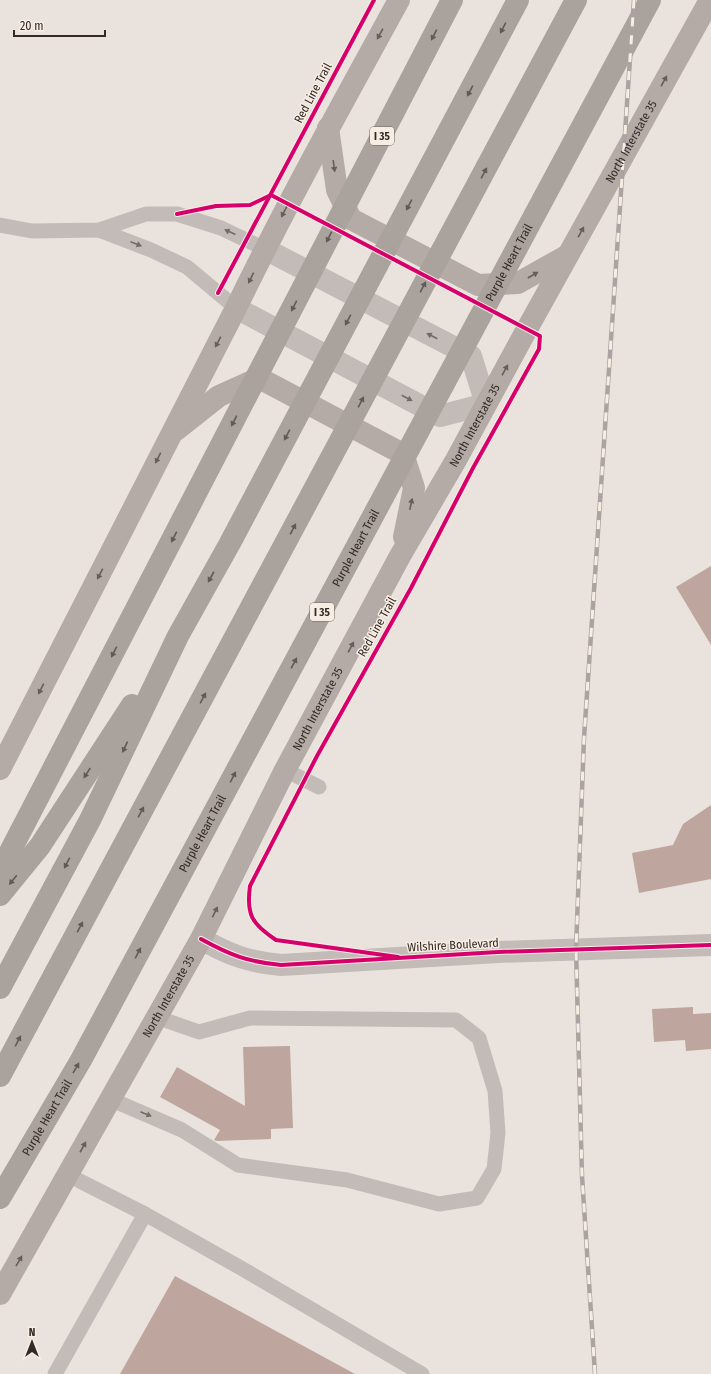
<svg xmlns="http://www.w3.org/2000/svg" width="711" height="1374" viewBox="0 0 711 1374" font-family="'Fira Sans Condensed',sans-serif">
<rect width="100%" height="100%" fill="#eae3dd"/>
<g fill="#bea69f">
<polygon points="711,566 711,645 676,587"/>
<polygon points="711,805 711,879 639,893 632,853 673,845 683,824"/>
<polygon points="693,1007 693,1014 711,1013 711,1049 686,1051 685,1040 654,1042 652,1009"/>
<polygon points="290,1046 293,1128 271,1129 271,1139 217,1141 214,1140 220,1130 160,1097 177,1067 245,1106 243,1047"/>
<polygon points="175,1276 355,1374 120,1374"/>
</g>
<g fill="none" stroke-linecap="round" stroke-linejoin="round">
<g stroke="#c3bbb7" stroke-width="15">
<polyline points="0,225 32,231 99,230 146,214 177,214 221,228 265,249"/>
<polyline points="99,230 151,250 187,267 236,308"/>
<polyline points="285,770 319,787"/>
<polyline points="110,1099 182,1130 238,1165 347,1180 439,1204 477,1198 494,1169 498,1133 495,1091 479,1038 456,1020 250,1018 199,1032 156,1017"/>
<polyline points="68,1175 145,1214 241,1268 422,1374"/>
<polyline points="55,1374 145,1214"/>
</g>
<path stroke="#c3bbb7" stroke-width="22" d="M201,939c29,16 47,23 80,26l217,-13 213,-7"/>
<polyline stroke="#c3bbb7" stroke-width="22" points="236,308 440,416 486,404 471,356 265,249"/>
<g stroke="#b4aba7" stroke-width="22">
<polyline points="328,128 337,190 351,219 478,285 518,283 568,255"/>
<polyline points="176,430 219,396 259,378 403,454 414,488 404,537"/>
<path d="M0,769l236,-461c51,-105 107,-206 163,-308"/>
<path id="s1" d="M0,1294l201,-355 84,-169 115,-214 56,-96 71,-131 183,-329"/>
</g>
<g stroke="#a9a29d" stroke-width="22">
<polyline points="0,871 452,0"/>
<polyline points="0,895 40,846 132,705"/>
<polyline points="0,988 90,820 178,636 230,543 518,0"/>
<polyline points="0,1076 576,0"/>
<path id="s2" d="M0,1198l81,-138 569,-1060"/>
</g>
<g stroke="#aaa4a1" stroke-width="4.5">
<polyline id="rail" points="595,1374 582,1176 576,949 584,738 634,0"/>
</g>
<use href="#rail" stroke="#f8ede3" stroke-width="3" stroke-dasharray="9" stroke-linecap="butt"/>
<g stroke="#f8ede3" stroke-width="6">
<g id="cycleway">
<path d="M271,195l269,141 -1,13 -66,119 -62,120 -94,168 -67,130c-4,29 2,38 26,54l122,17"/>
<polyline points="177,214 216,206 250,205 271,195"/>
<polyline points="218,293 374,0"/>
<path d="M201,939c29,16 47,23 80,26l217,-13 213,-7"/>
</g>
</g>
<use href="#cycleway" stroke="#d6006c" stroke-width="4"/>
</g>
<defs><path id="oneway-solid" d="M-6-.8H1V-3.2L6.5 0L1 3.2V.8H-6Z"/></defs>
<g fill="#625955">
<use href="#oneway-solid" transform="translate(503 28) rotate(118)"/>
<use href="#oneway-solid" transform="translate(434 35) rotate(117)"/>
<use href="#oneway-solid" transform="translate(470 91) rotate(118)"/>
<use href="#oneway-solid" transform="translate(484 173) rotate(-62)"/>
<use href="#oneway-solid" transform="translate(409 205) rotate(118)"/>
<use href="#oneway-solid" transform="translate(329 237) rotate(117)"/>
<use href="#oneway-solid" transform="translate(423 287) rotate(-62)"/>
<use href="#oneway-solid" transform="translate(294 306) rotate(117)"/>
<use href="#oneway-solid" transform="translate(348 320) rotate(118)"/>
<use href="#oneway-solid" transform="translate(361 402) rotate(-62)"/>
<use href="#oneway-solid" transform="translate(234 421) rotate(117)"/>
<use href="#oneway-solid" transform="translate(287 435) rotate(118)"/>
<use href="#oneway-solid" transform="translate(293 529) rotate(-62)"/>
<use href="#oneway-solid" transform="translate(174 537) rotate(117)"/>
<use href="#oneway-solid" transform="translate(211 577) rotate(119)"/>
<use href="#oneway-solid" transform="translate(114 652) rotate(117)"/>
<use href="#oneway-solid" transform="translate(294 663) rotate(-62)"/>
<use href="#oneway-solid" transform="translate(203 698) rotate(-62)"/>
<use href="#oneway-solid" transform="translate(125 747) rotate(115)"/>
<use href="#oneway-solid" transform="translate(87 773) rotate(123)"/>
<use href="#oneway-solid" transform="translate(233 777) rotate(-62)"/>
<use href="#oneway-solid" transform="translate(141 812) rotate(-62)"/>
<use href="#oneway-solid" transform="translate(67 863) rotate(118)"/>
<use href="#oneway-solid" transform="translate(13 880) rotate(129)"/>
<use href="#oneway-solid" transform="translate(80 927) rotate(-62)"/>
<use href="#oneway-solid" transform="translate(138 953) rotate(-62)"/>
<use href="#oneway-solid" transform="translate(18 1041) rotate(-62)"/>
<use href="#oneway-solid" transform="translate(76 1068) rotate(-60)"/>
</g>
<g fill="#675d59">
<use href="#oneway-solid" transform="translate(380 34) rotate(119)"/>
<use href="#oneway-solid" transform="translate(664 81) rotate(-61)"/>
<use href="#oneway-solid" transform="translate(334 166) rotate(82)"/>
<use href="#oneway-solid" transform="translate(284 212) rotate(117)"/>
<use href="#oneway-solid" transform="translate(581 232) rotate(-61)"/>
<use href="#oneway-solid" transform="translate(533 275) rotate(-30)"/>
<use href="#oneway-solid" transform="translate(251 278) rotate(116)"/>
<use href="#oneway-solid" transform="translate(218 342) rotate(118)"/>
<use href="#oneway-solid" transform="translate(505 370) rotate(-61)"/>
<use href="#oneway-solid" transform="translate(158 458) rotate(117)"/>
<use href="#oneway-solid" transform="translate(411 504) rotate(-78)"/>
<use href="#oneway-solid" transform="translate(100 574) rotate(117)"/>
<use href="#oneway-solid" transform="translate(351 647) rotate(-62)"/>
<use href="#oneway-solid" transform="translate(41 689) rotate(117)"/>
<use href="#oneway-solid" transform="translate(215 912) rotate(-64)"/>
<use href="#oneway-solid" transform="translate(83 1147) rotate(-61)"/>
<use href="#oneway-solid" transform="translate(19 1261) rotate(-60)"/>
</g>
<g fill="#746b67">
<use href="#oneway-solid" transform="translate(230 232) rotate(-155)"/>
<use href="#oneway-solid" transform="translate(136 244) rotate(21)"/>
<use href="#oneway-solid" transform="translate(432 336) rotate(-152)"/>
<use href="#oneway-solid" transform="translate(407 398) rotate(28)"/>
<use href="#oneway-solid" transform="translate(146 1114) rotate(23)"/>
</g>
<g text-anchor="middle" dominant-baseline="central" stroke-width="3" stroke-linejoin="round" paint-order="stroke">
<g fill="#f8ede3" stroke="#6e645e" stroke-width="1">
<rect x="370" y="127" width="24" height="18" rx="3"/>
<rect x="310" y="603" width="24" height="18" rx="3"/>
</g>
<g font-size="11" font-weight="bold" fill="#332925">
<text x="382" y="136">I 35</text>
<text x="322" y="612">I 35</text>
</g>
<g font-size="12" fill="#332925" stroke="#f8ede3">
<text transform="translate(313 93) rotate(-62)">Red Line Trail</text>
<text stroke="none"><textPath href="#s1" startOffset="1314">North Interstate 35</textPath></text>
<text stroke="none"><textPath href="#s2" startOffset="1065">Purple Heart Trail</textPath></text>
<text stroke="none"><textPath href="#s1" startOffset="990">North Interstate 35</textPath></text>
<text stroke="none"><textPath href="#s2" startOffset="741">Purple Heart Trail</textPath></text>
<text transform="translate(377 627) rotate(-61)">Red Line Trail</text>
<text stroke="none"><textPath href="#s1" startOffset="666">North Interstate 35</textPath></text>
<text stroke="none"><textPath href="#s2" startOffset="417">Purple Heart Trail</textPath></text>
<text transform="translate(453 945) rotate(-3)">Wilshire Boulevard</text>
<text stroke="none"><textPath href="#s1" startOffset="342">North Interstate 35</textPath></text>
<text stroke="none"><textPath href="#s2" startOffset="93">Purple Heart Trail</textPath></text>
</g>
</g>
<g transform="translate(32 1342)" stroke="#f8ede3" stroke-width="3" paint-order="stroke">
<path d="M0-3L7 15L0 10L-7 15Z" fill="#332925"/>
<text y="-6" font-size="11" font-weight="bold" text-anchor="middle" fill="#332925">N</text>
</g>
<path d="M14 30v6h91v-6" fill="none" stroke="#332925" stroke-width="2"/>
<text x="20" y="30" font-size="12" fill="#332925" stroke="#f8ede3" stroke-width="3" paint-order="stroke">20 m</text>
</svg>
